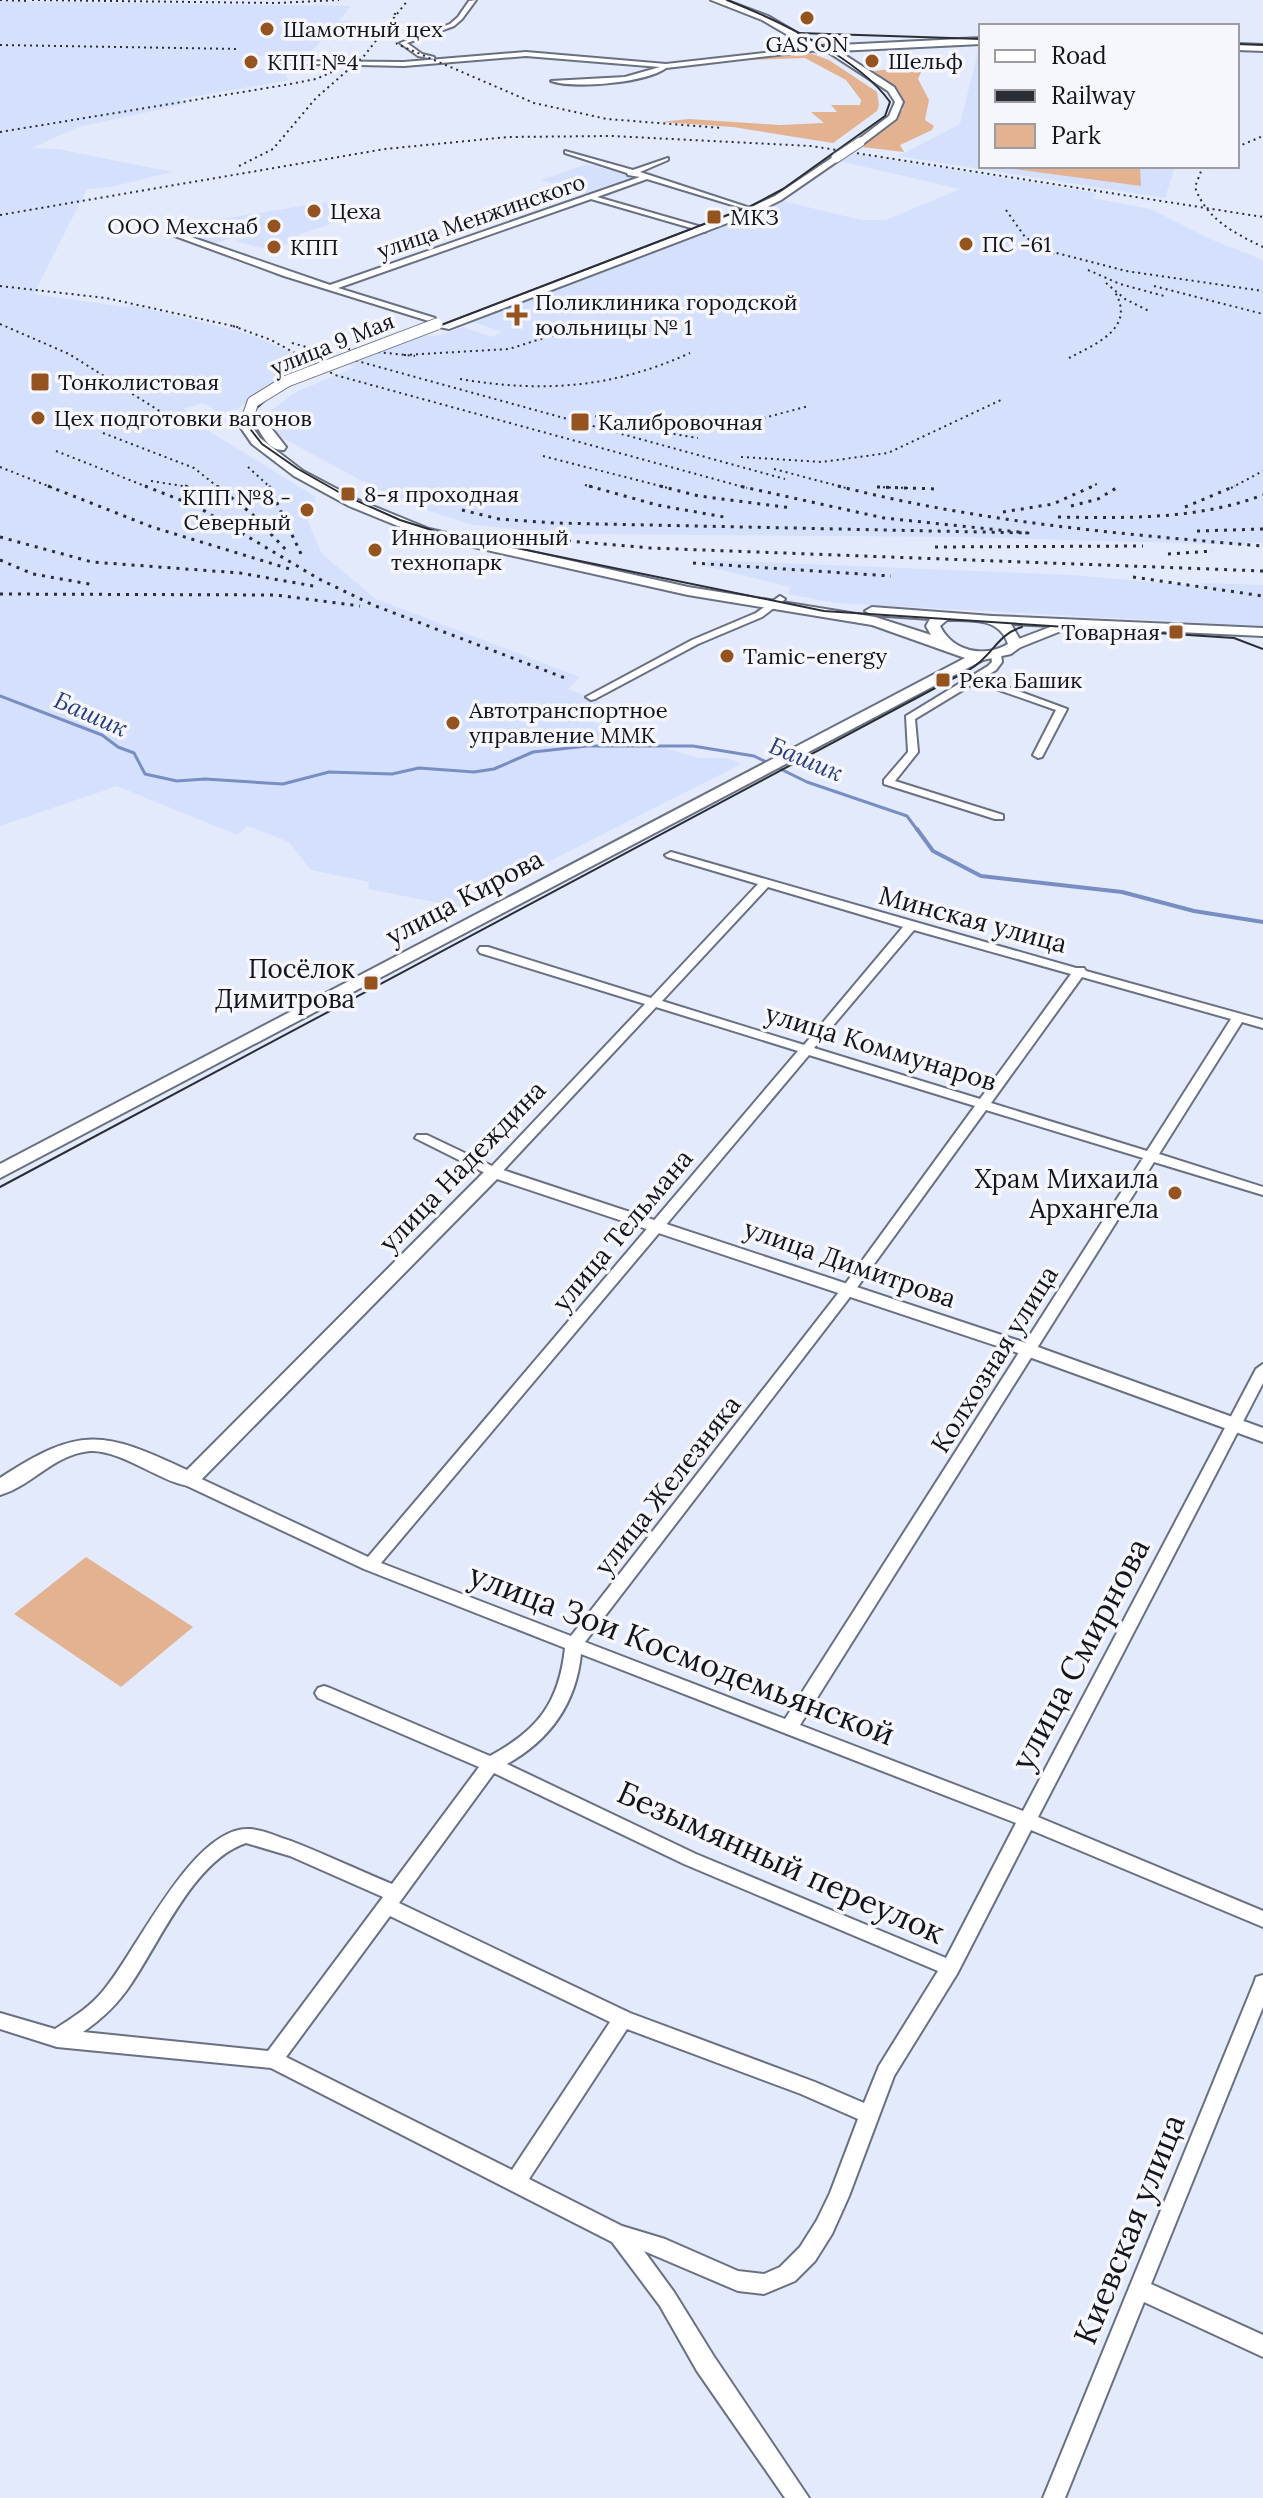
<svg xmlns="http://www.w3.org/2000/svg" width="1263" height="2498" viewBox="0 0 1263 2498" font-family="Lora,serif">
<rect width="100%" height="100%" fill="#e3eafb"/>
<g fill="#d5e0fc">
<polygon points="0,1 351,6 339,21 352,21 334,41 321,41 311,52 302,53 300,56 258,56 250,63 251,69 290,70 285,77 290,80 180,99 186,104 78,127 32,148 58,149 172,172 111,187 87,189 34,294 125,307 131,305 195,320 252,335 306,359 305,363 316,366 269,384 238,409 220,413 202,403 184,409 209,423 204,428 316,497 308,522 322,554 376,599 580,677 568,689 601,702 578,715 628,737 698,758 727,758 741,764 460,907 368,889 369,882 311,870 289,842 248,826 237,835 117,786 0,826"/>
<polygon points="978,52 981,52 981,166 1175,166 1165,198 898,156 960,124"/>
<polygon points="849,153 1097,193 1093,198 1151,209 1210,239 1263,260 1263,543 1246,542 1246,545 962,537 566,534 473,525 401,502 273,433 270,424 272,410 294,393 355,367 336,361 423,335 438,336 463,327 492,337 502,332 473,322 783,201 861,220 886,220 960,189 839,161"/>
<polygon points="587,164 632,177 586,193 541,180"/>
<polygon points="327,202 352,212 346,219 297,235 305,238 268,250 236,241 250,236 244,234 210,245 184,236 206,227 209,221"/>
<polygon points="708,560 1071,575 1201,586 1202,583 1263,585 1263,626 835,603 788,594 790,587 705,566"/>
</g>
<g fill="#e3b291">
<polygon points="810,53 829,60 877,92 879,105 877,111 833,143 733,127 661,122 689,119 780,125 824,123 811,112 837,112 831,105 860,105 861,100 846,80 805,58 746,60"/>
<polygon points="914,66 921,72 918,79 929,100 925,120 934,126 932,130 900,145 904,152 862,147 903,110 901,95 874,71"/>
<polygon points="992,166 1140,166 1141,186"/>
<polygon points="86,1557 193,1627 121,1687 14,1614"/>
</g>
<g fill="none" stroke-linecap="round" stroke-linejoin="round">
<polyline stroke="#788dc1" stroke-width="3" points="0,696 102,735 118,747 134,753 145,774 177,781 205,779 283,784 329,772 392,774 419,768 474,772 494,769 533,752 587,746 693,746 754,756 807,782 907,816 918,831"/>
<polyline stroke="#788dc1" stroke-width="4" points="917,829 933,851 981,876 1122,892 1194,911 1263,922"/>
<g stroke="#687082" stroke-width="4">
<g id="minor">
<polygon points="476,0 462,19 454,26 407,43 422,54 434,57 434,59 418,56 400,43 450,24 458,17 469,1"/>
<path d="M817,47l2,3 -153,18c-21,15 -91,21 -115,13l74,-4 35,-10 -134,-11 -122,10 -134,-3 3,-2 131,1 122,-10 140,12z"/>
<polygon points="565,151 633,170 668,158 668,160 640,172 747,207 742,208 647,179 597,197 705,228 705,232 591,199 338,288 435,318 435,322 432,322 284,276 175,236 182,234 330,285 640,177 628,175 627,173 565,153"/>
<polygon points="780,596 785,599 783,601 762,617 698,644 595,699 591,700 586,697 692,640 756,613"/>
<polygon points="996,651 1001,654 1002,662 996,670 983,678 1067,709 1042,757 1038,758 1033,755 1056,710 976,682 915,719 918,752 895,781 1003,815 1003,819 995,819 884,784 884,780 908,752 906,716 988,666 992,662 991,654"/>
<path d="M671,852l405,116h8l2,3 177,49v8l-21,-6 -83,132 104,33v8l-109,-33 -354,563 223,86 233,-442 7,-5v19l-225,434 225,94v16l-232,-97 -74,144 -63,102 -45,120 -17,38 -17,27 -20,20 -31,13 -26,-3 -94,-40 30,41 39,63 96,143h-24l-88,-127 -37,-65 -48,-64 -341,-174 -214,-21 -57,-18v-16l55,16c17,-11 35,-22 48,-38 33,-38 90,-166 147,-162 14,1 28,8 41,12 34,13 67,29 101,43l87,-117 -161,-69 -3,-5 3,-5 6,-2 6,2 160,68c48,-26 69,-53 75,-108l-201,-79 -181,-85 -2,-4 2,-4h12l173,81 430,-506 -142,-44 -157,168h-10l-74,-37 2,-3h10l65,31 153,-162 -165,-51 -2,-3 2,-3h8l163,51 107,-114 -91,-27 -2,-2zM768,887l135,40 -99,118 -142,-44zM914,930l157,44 -91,125 -166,-51zM1082,977l149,42 -84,132 -156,-48zM809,1055l166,51 -132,181 -272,349 -190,-73zM986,1110l157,48 -358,561 -200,-77 268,-349zM581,1654l435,169 -70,135 -250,-104 -189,-90c43,-24 69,-61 74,-110zM494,1773l190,91 254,107 -59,95 -15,37 -49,-21 -185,-69 -231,-110zM246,1843l44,13 93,41 -115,154 -185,-19c19,-13 35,-28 48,-48 29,-42 63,-124 115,-141zM390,1916l220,106 -98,148 -226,-113zM627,2029l174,65 57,25 -28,74 -13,27 -17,27 -20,20 -16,7 -26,-3 -73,-32 -43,-13 -93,-47z"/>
<polygon points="1263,1975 1263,2007 1151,2284 1263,2335 1263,2357 1144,2302 1065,2498 1043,2498 1254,1983 1256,1977"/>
</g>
</g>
<g stroke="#687082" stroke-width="4">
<g id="tertiary">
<polygon points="993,616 1263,628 1263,636 1071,627 1016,649 1010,645 1011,642 1053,626 989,623 989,617"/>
<path d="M494,1167l541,179 228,82v14l-242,-88 -524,-175 -301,306c-22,7 -72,-36 -106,-34 -36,3 -58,35 -90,44v-17c80,-52 102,-48 187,-8l301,-302z"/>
</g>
</g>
<g stroke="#687082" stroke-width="4">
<g id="secondary">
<polygon points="825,46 831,46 894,87 903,102 896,119 863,144 855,142 889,116 895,102 888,91 825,50"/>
<polygon points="836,155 839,160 781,200 759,211 449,329 439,327 751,207 775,196"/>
<path d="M256,419h8l22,28 -2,3c-16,1 -22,-16 -30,-28z"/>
<path d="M241,422h8l11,16 43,33 55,29 71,29 259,58 187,30 56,18 -5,-9 4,-7 -58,-4 -7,-4 7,-4 120,9 19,8 12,21 -12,9 -28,6 -983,518v-14l965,-506 -93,-33 -184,-30 -268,-60 -71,-29 -55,-30 -42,-32 -13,-19zM947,620c22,0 53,-3 61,24 -24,14 -55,8 -68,-18z"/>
</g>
</g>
<g stroke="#687082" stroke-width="4">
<g id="primary">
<polygon points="711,0 725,0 768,16 819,46 981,38 981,44 817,52 762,20"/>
<polygon points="1237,44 1263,45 1263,51 1237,50"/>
</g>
</g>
<use href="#minor" fill="#fff" fill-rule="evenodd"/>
<use href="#tertiary" fill="#fff" fill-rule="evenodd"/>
<use href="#secondary" fill="#fff" fill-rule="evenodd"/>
<use href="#primary" fill="#fff" fill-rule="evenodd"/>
<g stroke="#292d35" stroke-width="2">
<path d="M727,0c50,20 132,58 163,102l-5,14 -102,73 -32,17 -469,180 -30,26 -1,18 11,14 36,25 46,26 56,25 38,12 386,79 410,27 29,11"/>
<polyline points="798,33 981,39"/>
<polyline points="1237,44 1263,45"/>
<path d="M0,1187l969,-517c25,-15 27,-35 53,-43"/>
</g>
<g stroke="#292d35" stroke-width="2" stroke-dasharray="2 4" stroke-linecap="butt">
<polyline points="0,0 29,1"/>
<polyline points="32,0 277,3 339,0"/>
<polyline points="395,13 393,29 397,44 534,103 607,119 722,128"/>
<polyline points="0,45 240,49"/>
<polyline points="0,132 285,85 316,79 341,68"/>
<polyline points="1237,147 1263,136"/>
<polyline points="239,166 273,149 316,98 364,56 408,0"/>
<path d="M1203,166l-8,21c11,32 39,46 68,60"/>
<polyline points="1006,210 1025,237 1054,254"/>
<polyline points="0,215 385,149 508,137 612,136 811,146 1263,217"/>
<polyline points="1045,250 1126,271 1263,291"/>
<polyline points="1088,270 1120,284 1164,296"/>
<polyline points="1106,283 1125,299 1151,312"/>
<polyline points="0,286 106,298 242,328"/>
<polyline points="1154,286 1263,314"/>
<polyline points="0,324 69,354 185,427"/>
<polyline points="233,326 271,340 335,375 747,488"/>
<polyline points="292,343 785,479"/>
<polyline points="348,349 415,356"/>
<polyline points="404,355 509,349 585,325"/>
<path d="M1069,358c27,-14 67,-30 46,-66"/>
<path d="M460,379c83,14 153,9 230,-26"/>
<polyline points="589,416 657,419"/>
<polyline points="674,426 748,422 809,406"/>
<polyline points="644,429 698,438"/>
<polyline points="103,433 194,468 219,488"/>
<polyline points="56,451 150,488"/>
<polyline points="543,456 668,488"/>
<polyline points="741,457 822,462 888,453 1003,399"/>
<polyline points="0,467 53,488"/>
<polyline points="248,467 271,488"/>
<polyline points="774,469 846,488"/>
<polyline points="151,481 195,488"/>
<polyline points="585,485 596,488"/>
<polyline points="877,487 908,488"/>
<polyline points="1090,488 1100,482"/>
<polyline points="1231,488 1263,471"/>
</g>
<g stroke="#292d35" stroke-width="3" stroke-dasharray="3 6" stroke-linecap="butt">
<polyline points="48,486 152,527 293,570"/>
<polyline points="145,486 198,507 319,579 373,605 565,678"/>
<polyline points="185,486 229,500"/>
<polyline points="217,486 252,514 288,552"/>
<polyline points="269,486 302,556"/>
<polyline points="589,486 657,505 724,517"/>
<polyline points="660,486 699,496 792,508"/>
<path d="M838,486c140,36 281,48 425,60"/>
<polyline points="877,487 937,489"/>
<polyline points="1071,506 1098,499 1118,487"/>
<polyline points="1185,507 1235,486"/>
<polyline points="462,510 499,519 554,523 1028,533 884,518 739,486"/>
<polyline points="1003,512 1053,504 1093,486"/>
<path d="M1058,517c70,1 138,3 205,-22"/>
<polyline points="1197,531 1263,529"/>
<polyline points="0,537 92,562 240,573 319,587"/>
<polyline points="523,537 650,548 1263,571"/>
<polyline points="935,547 1143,546"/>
<polyline points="1168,554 1213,551"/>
<polyline points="0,560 33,574 95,585"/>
<polyline points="693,563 891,576"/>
<polyline points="1133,577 1263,596"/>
<polyline points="0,594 276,595 360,606"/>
</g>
<g stroke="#687082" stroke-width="11" stroke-linecap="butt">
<polyline id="secondary-bridge-far1" points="836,158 860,142"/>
</g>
<g stroke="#687082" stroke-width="13" stroke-linecap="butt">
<polyline id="secondary-bridge" points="245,425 253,402 287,381 437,324"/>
</g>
<use href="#secondary-bridge-far1" stroke="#fff" stroke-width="9"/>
<use href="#secondary-bridge" stroke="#fff" stroke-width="11"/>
</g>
<g fill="#955320" stroke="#f6f7fc" stroke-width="3">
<circle cx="807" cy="18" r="8"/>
<circle cx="267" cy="29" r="8"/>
<circle cx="872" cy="61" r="8"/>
<circle cx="251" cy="62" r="8"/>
<circle cx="314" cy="211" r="8"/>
<rect x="706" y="209" width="16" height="16" rx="4"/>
<circle cx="274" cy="226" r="8"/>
<circle cx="966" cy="244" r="8"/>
<circle cx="274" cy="247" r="8"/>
<path d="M513 303h8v8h8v8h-8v8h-8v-8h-8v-8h8z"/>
<rect x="30" y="372" width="20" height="20" rx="4"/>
<circle cx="38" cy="418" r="8"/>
<rect x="570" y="412" width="20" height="20" rx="4"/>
<rect x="340" y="486" width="16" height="16" rx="4"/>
<circle cx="307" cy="510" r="8"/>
<circle cx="375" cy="550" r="8"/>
<rect x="1168" y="624" width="16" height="16" rx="4"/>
<circle cx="727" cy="656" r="8"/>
<rect x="935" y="672" width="16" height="16" rx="4"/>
<circle cx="453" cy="723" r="8"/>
<rect x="363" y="975" width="16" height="16" rx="4"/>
<circle cx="1175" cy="1193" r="8"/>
</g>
<g text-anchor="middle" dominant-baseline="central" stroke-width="7" stroke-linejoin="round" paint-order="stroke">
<g font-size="22" fill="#12151c" stroke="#f6f7fc" text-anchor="start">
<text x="283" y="29">Шамотный цех</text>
<text x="807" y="44" text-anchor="middle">GAS ON</text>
<text x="888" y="61">Шельф</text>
<text x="267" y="62">КПП №4</text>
<text x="330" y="211">Цеха</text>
<text x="730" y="217">МКЗ</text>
<text x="258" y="226" text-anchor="end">ООО Мехснаб</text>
<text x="982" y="244">ПС -61</text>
<text x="290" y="247">КПП</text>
<text x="535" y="302">Поликлиника городской<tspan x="535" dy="25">юольницы № 1</tspan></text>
<text x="58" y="382">Тонколистовая</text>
<text x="54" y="418">Цех подготовки вагонов</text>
<text x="598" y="422">Калибровочная</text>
<text x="364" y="494">8-я проходная</text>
<text x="291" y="497" text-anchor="end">КПП №8 -<tspan x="291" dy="25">Северный</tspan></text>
<text x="391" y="537">Инновационный<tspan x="391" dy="25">технопарк</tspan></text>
<text x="1160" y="632" text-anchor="end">Товарная</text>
<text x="743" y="656">Tamic-energy</text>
<text x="959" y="680">Река Башик</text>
<text x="469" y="710">Автотранспортное<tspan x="469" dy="25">управление ММК</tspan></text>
</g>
<g font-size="22" fill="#12151c" stroke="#f6f7fc">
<text transform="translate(481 216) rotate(-19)">улица Менжинского</text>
<text transform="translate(332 344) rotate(-22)">улица 9 Мая</text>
</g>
<g font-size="24" font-style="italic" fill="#273c7c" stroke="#f6f7fc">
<text transform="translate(91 714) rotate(24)">Башик</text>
<text transform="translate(806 759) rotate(23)">Башик</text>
</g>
<g font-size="26" fill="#12151c" stroke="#f6f7fc">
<text transform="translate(464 897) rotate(-28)">улица Кирова</text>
<text transform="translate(973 919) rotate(15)">Минская улица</text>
<text transform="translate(881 1047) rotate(17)">улица Коммунаров</text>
<text transform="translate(462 1166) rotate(-46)">улица Надеждина</text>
<text transform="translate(622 1230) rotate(-50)">улица Тельмана</text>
<text transform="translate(850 1263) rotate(19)">улица Димитрова</text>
<text transform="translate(994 1359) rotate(-58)">Колхозная улица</text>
<text transform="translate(667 1485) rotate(-52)">улица Железняка</text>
</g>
<g font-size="26" fill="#12151c" stroke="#f6f7fc" text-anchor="end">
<text x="355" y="968">Посёлок<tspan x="355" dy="30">Димитрова</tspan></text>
<text x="1159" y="1178">Храм Михаила<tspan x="1159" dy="30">Архангела</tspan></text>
</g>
<g font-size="32" fill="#12151c" stroke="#f6f7fc">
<text transform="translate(682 1654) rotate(21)">улица Зои Космодемьянской</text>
<text transform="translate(1080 1654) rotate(-62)">улица Смирнова</text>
<text transform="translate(781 1862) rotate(24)">Безымянный переулок</text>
<text transform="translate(1129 2229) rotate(-68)">Киевская улица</text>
</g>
</g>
<rect x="979" y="24" width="260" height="144" fill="#f6f7fc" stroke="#9b9da2" stroke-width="2"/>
<rect x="995" y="50" width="40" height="12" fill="#ffffff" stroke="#9b9da2" stroke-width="2"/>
<text x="1051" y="64" font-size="24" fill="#12151c">Road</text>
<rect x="995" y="90" width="40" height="12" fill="#292d35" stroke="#9b9da2" stroke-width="2"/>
<text x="1051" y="104" font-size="24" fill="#12151c">Railway</text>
<rect x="995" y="124" width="40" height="24" fill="#e3b291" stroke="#9b9da2" stroke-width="2"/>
<text x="1051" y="144" font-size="24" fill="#12151c">Park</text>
</svg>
